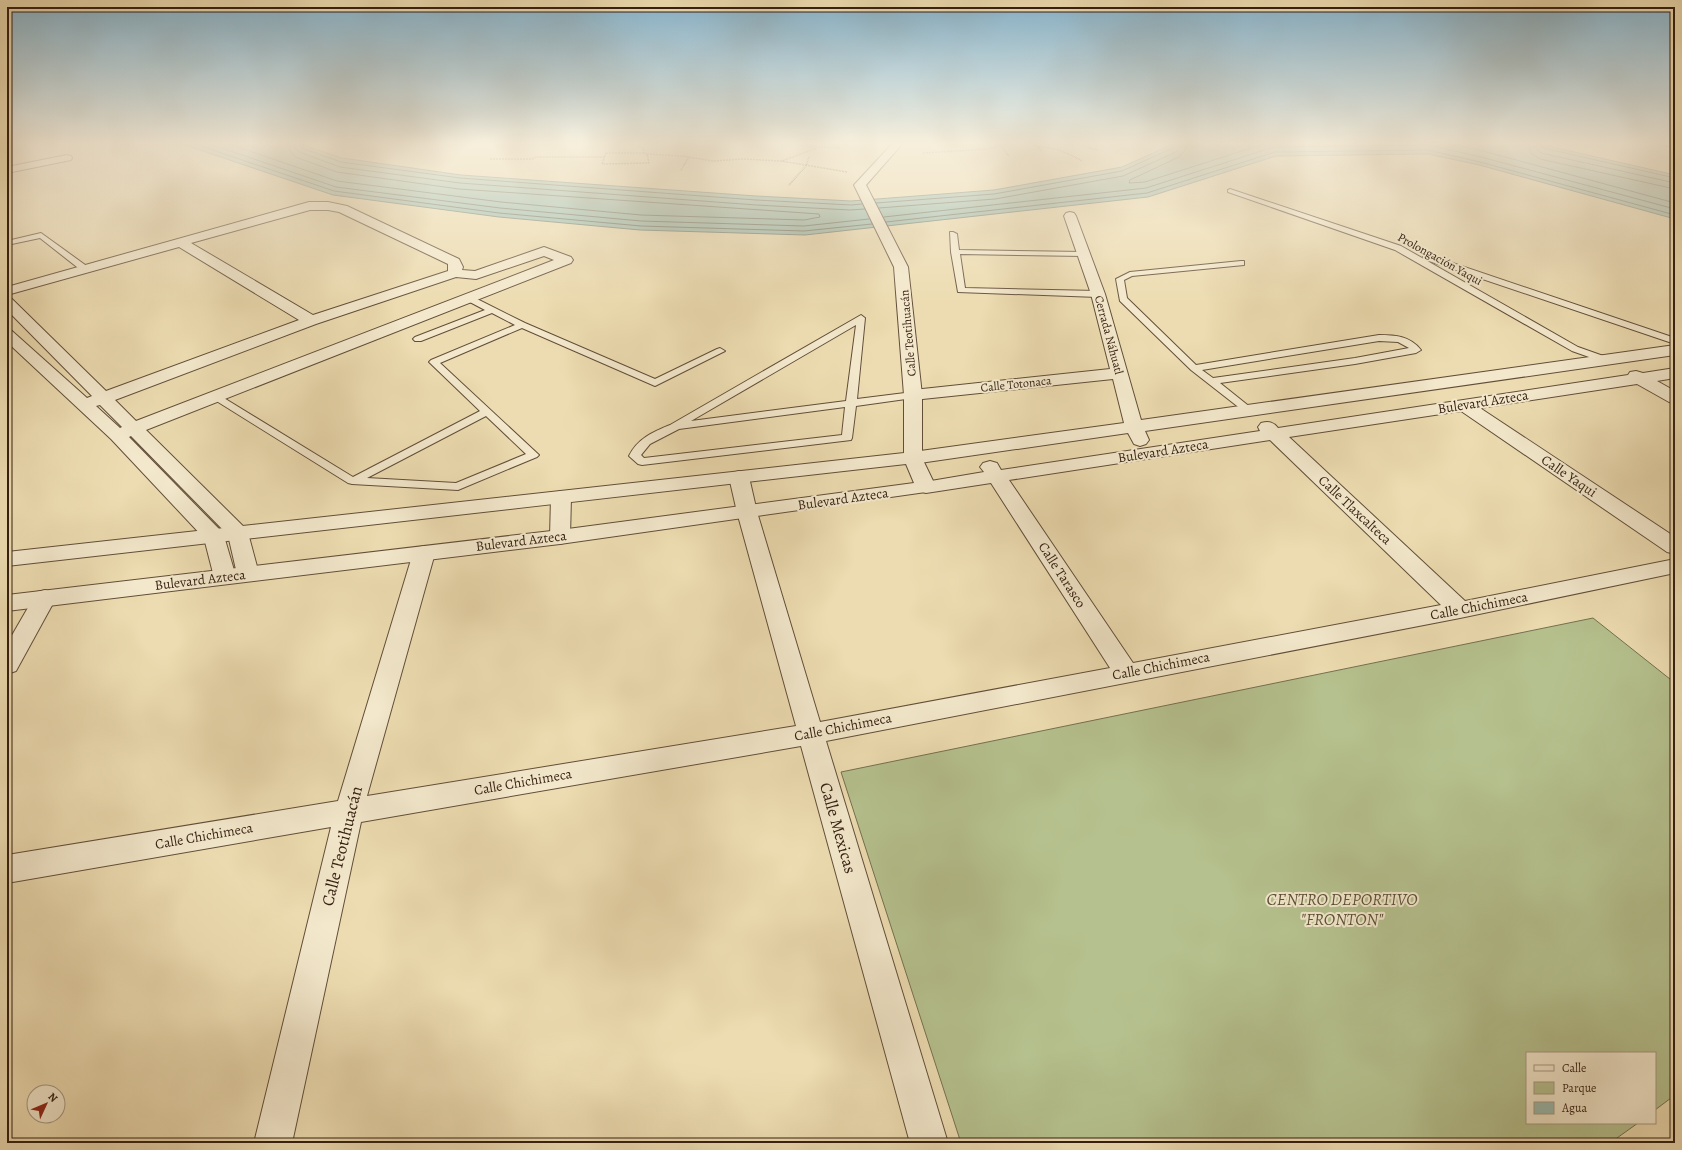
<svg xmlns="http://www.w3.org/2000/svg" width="1682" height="1150" viewBox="0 0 1682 1150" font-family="Alegreya,serif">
<rect width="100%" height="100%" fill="#eddcb1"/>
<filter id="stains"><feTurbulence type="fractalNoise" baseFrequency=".005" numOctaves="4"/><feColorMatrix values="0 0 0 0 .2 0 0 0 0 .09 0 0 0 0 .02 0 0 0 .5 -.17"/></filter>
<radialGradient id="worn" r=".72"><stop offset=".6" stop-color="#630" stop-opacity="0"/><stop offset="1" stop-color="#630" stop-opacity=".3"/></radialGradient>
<polygon fill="#b5c18e" stroke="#747050" points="1593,618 1675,683 1675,1095 1655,1110 1655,1053 1527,1053 1527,1123 1638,1123 1610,1143 961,1143 841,772"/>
<polygon fill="#99bbaf" stroke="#717d70" points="179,143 298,143 342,158 461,175 756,196 851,201 994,190 1122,167 1175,143 1535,143 1675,175 1675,219 1479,165 1428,154 1276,156 1148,197 805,235 640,230 499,217 333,195"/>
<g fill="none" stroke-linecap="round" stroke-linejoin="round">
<g stroke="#666d60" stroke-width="1">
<polyline points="192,143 334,191 499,213 641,226 804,231 872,224"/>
<polyline points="207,143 336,187 500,208 641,221 804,226 869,219"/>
<polyline points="226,143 337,181 501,202 641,215 804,220 820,217 819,214 459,189 337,172 295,157 290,151 288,143"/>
<polyline points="294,143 295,148 299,152 340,167 460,183 756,205 850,210 865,209"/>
<polyline points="299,143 302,148 341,162 460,178 756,200 851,205 862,204"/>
<polyline points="1186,143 1185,151 1179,157 1130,180 1129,183 1145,182 1267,143"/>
<polyline points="1447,143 1483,151 1675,203"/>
<polyline points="1528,143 1531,153 1540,159 1675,189"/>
<polyline points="1534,143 1536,149 1541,153 1675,183"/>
<polyline points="1539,143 1543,148 1675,178"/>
<polyline points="876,203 994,194 1122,171 1173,148 1175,143"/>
<polyline points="879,208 995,199 1123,176 1176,152 1180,148 1180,143"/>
<polyline points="884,217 1146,188 1274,147 1428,145 1481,157 1675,209"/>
<polyline points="886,222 1147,193 1275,152 1428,150 1480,162 1675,215"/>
</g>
<g stroke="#624e39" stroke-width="2">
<g id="service">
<polygon points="1230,189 1401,246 1578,347 1609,358 1611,360 1606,363 1572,351 1395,250 1228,192 1228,190"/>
<polygon points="950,232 953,232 957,234 959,250 1084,252 1088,254 1084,256 960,254 965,288 1098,291 1102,294 1098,297 958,292 951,252"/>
<polygon points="41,233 88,267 88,271 82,271 40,238 7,245 7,241"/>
<polygon points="1423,255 1429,255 1675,338 1675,344 1423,259"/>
<path d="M1241,261h3v4l-112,11 -8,4 3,18 69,67 183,-30c16,0 31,1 42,15l-5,3 -61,11 -135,19 35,28 -1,2h-8l-55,-43 -71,-69 -4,-22 14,-7zM1379,341l19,1 11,6 -54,10 -142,20 -11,-8z"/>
<path d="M469,295l56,28 130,56 62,-30 3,-1 5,3 -70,35 -133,-58 -82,35 99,92 -2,2 -79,33 -106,-6 -4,-1 -138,-86 1,-2h8l134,82 127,-66 -51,-49 2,-2 84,-35 -23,-12 -71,28h-6l-2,-2 2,-2 70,-27 -19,-10 -1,-2zM486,416l40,38 -70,29 -89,-5z"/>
<path d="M861,315l4,3 -8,81 56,-7 5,3 -5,3 -57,8 -4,32 -1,2 -209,25 -4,-1 -9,-8c9,-18 24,-24 41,-31zM856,325l-10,76 -155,20zM845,407l-3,28 -198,23 -3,-3 9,-11 29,-15z"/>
</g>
</g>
<g stroke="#624e39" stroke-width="2">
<g id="minor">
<polygon points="67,155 71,156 72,158 71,160 7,173 7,167"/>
<path d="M309,202h19l19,4 112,53 4,8 -1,3 13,1 69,-24 27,10 2,3 -2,3 -425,167 99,98 3,5 11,41 -3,5 -8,2 -8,-2 -3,-5 -9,-39 -97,-99 -2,1 92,94 3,5 12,41 -3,5 -8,2 -8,-2 -3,-5 -10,-39 -93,-99 -104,-97v-13l5,2 75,67 5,-2 -85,-86v-12l5,1 94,92 193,-71 -120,-73 -172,48v-8zM310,210h18l11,2 109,52v7l-135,44 -122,-72zM544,256l10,4 -418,161 -21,-21 201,-76 140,-47 20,2zM100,405l22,22 -2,1 -24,-22z"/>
<polygon points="1070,212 1074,213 1076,216 1105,294 1141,420 1675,345 1675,355 1145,431 1149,440 1146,444 1140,446 1134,444 1128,433 913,464 906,462 904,458 906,454 913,452 1124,423 1113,379 913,400 907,399 904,395 907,391 913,390 1110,369 1091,294 1064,216 1066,213"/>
<path d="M1675,368v10l-18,3 18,10v12l-6,-1 -32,-18 -157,24 195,129v17l-8,-2 -206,-141 -172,26 176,164 210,-42v14l-215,45 -634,123 122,402h-38l-109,-397 -440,76 -69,321h-38l77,-316 -324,56v-28l331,-54 75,-248 3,-5 8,-2 8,2 3,5 -68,243 429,-70 -59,-214 -8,-35 3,-4 7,-2 7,2 3,4 8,35 63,210 290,-54 -119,-185 -65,10 -7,-2 -3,-4 3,-4 65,-11 -4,-5 3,-4 7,-2 7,2 4,7 259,-39 -2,-4 3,-4c8,-2 12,-1 17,5l350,-53 2,-3 6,-1 7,2zM1270,440l171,165 -308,58 -124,-183z"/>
<polygon points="561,491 568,493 571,497 570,537 567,542 560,544 553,542 550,537 551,497 554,493"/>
<polygon points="45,590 53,592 56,598 16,671 7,674 7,644 37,592"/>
</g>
</g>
<g stroke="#624e39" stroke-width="2">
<g id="tertiary">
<polygon points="893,143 903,143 866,185 908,267 922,395 922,458 936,487 933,491 560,544 7,611 7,595 560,530 914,483 906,464 7,566 7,552 904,453 904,395 894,267 854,185"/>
<polygon points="1660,143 1675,143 1675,147 1661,145"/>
</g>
</g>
<g stroke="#341f11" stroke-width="1.5" stroke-dasharray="0.5 1" stroke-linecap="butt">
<polyline points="637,143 639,147 644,148 644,153"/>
<polyline points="798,143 802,146 840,148"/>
<polyline points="1030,143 1038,147 1041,151"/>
<polyline points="1069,143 1098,150"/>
<polyline points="1000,145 1009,156"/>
<path d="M1038,147c16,0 30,6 44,14"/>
<polygon points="606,153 644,153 647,154 649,163 602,164"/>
<polyline points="923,153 988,149 1011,143"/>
<polyline points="647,154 682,156 713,161 743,159 781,161 847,172"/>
<polyline points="490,159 533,159 535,157 605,157"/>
<polyline points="782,161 817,148"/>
<polyline points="681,170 689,157"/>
<polyline points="789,185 806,166 809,157"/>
</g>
<use href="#service" fill="#f3e8cc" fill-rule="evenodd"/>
<use href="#minor" fill="#f3e8cc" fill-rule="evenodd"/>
<use href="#tertiary" fill="#f3e8cc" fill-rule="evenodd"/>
</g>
<linearGradient id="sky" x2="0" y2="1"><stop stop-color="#88b7d1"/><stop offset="0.47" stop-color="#f7efdc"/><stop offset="1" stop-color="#f7efdc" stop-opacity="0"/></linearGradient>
<rect width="1682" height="304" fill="url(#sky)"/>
<g text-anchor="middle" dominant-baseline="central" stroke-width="4" stroke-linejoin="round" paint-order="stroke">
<g font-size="12" fill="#341f11" stroke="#f3e8cc">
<text transform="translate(1440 259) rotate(29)">Prolongación Yaqui</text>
<text transform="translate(908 333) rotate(-95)">Calle Teotihuacán</text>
<text transform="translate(1109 335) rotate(75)">Cerrada Náhuatl</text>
<text transform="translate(1016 384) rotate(-6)">Calle Totonaca</text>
</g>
<g font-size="14" fill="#341f11" stroke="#f3e8cc">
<text transform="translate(1483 402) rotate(-9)">Bulevard Azteca</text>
<text transform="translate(1163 451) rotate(-9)">Bulevard Azteca</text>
<text transform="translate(1569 476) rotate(34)">Calle Yaqui</text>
<text transform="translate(843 499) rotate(-8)">Bulevard Azteca</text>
<text transform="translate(1355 510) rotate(43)">Calle Tlaxcalteca</text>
<text transform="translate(521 541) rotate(-7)">Bulevard Azteca</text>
<text transform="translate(1062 575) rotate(57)">Calle Tarasco</text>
<text transform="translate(200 580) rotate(-7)">Bulevard Azteca</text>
<text transform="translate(1479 606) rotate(-11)">Calle Chichimeca</text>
<text transform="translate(1161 666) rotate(-11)">Calle Chichimeca</text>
<text transform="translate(843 727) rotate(-11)">Calle Chichimeca</text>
<text transform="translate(523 782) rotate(-10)">Calle Chichimeca</text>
<text transform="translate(204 836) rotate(-10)">Calle Chichimeca</text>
</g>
<g font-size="17" fill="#341f11" stroke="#f3e8cc">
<text transform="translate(838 828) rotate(74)">Calle Mexicas</text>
<text transform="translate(342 846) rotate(-76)">Calle Teotihuacán</text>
</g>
<g font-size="17" font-style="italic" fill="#5b5036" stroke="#f3e8cc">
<text x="1342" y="899">CENTRO DEPORTIVO<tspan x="1342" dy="20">"FRONTON"</tspan></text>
</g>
</g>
<rect width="1682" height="1150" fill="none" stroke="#eddcb1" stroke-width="24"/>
<rect x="8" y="8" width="1666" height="1134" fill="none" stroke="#341f11" stroke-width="2"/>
<rect x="12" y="12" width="1658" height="1126" fill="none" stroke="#341f11"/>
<rect x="1526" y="1052" width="130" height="72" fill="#f3e8cc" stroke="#a79881"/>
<rect x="1534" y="1065" width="20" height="6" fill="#f3e8cc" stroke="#a79881"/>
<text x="1562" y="1072" font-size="12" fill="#341f11">Calle</text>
<rect x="1534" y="1082" width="20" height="12" fill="#b5c18e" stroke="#a79881"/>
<text x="1562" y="1092" font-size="12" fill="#341f11">Parque</text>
<rect x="1534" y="1102" width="20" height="12" fill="#99bbaf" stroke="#a79881"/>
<text x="1562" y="1112" font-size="12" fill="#341f11">Agua</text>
<g transform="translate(46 1104) rotate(46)"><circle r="19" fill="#f3e8cc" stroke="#a79881"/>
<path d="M0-3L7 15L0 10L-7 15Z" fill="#8f2418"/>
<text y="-6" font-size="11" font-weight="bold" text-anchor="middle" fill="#341f11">N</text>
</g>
<rect width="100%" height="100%" filter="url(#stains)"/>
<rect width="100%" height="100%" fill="url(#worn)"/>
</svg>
